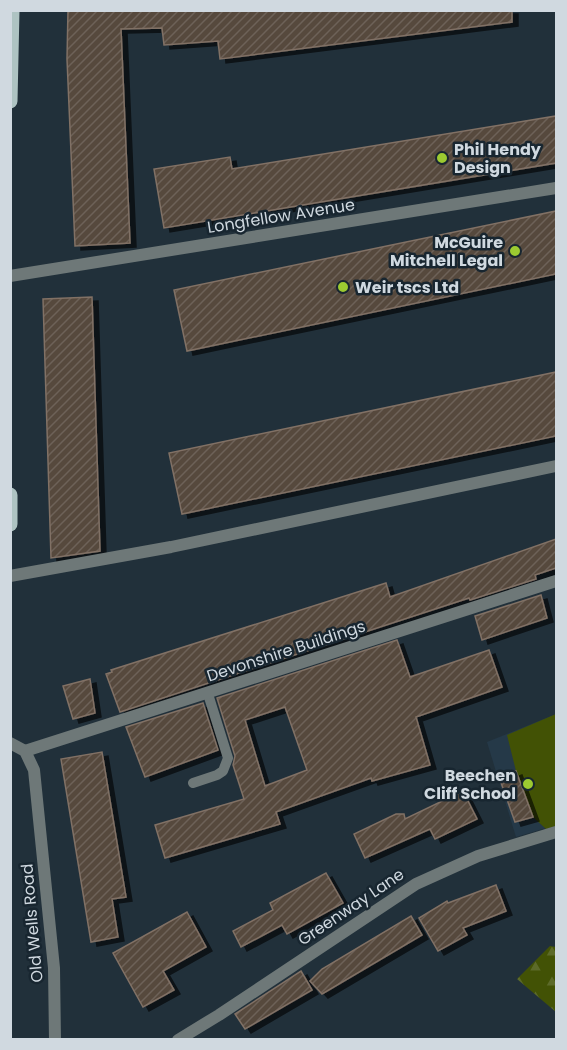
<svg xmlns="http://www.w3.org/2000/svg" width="567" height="1050" viewBox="0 0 567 1050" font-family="Poppins,sans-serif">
<defs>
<pattern id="forest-firs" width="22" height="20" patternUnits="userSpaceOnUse" patternTransform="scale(1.5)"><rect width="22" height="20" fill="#425205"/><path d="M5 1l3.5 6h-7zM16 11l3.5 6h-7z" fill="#5c6a29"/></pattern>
<pattern id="building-hatch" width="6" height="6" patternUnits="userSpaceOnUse" patternTransform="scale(1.5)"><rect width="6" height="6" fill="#56483d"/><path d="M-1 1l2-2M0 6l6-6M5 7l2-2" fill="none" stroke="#6d6259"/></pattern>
<filter id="shadow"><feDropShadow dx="6" dy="4" stdDeviation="0" flood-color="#0009"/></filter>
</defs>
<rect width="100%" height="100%" fill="#21303a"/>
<polygon fill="#253948" points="556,714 556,825 516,837 487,742"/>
<polygon fill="#425205" points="556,714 556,826 546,829 533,817 516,771 507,735"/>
<polygon fill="url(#forest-firs)" points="550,946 556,947 556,1012 517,979"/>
<g fill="url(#building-hatch)" stroke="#817165" stroke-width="1.5" fill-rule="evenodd" filter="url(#shadow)">
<polygon points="68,10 512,10 512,22 220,59 218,41 164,45 162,28 121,29 130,243 75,246 67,59"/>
<polygon points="556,116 556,163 164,228 154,169 230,157 232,169"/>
<polygon points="556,211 556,274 187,351 174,290"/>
<polygon points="92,297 100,551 51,558 43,299"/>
<polygon points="556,372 556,436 182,514 169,453"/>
<polygon points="556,539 556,568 535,575 536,579 470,600 469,598 120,712 106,674 112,672 111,670 386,583 390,597"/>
<polygon points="541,595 547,618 482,640 475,616"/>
<path d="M397,640l13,37 79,-27 13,37 -86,30 14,48 -58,16 -1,-3 -95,34 4,12 -115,34 -10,-33 89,-26 -11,-34 2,-9 -18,-58zM285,707l22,63 -42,16 -20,-66z"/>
<polygon points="90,679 95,713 73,719 63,686"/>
<polygon points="203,703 218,750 145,777 126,727"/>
<polygon points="102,752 126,897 112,899 118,937 91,942 61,759"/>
<polygon points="516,771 533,817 515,822 499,777"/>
<polygon points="463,791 477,819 435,839 430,829 365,858 354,834 396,814 404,814 405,819"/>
<polygon points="326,873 343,903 287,934 282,925 241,947 233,931 273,910 270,903"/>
<polygon points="496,885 506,911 463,928 467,935 438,951 419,918 447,901 448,903"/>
<polygon points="187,912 206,947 163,971 174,990 143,1007 113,953"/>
<polygon points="411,916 422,935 322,994 310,981 322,969"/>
<polygon points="301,971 312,990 245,1029 235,1014"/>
</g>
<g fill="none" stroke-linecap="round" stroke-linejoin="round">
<polyline stroke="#6e7878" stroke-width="10" points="193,783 217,775 223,771 228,758 208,694"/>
<g stroke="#6e7878" stroke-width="12">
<polyline points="10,276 556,188"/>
<polyline points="10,576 171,547 556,466"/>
<polyline points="25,751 556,581"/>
<polyline points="178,1040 219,1015 416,884 478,856 556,832"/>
</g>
<polyline stroke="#6e7878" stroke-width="12" points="10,743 25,751 34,770 54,968 55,1040"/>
<g stroke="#aec3c2" stroke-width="15">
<polyline points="10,101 12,10"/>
<polyline points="10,495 10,524"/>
</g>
</g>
<g fill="#9cca31" stroke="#182630" stroke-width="2">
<circle cx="442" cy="158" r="6"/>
<circle cx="515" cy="251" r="6"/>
<circle cx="343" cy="287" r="6"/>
<circle cx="528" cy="784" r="6"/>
</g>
<g text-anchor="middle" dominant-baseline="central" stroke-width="5" stroke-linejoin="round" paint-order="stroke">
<g font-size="16" font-weight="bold" fill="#d0d9e0" stroke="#182630" text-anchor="start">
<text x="454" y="149">Phil Hendy<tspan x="454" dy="18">Design</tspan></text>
<text x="503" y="242" text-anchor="end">McGuire<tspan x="503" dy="18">Mitchell Legal</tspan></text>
<text x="355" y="287">Weir tscs Ltd</text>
<text x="516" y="775" text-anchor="end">Beechen<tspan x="516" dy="18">Cliff School</tspan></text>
</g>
<g font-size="16" fill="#d0d9e0" stroke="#182630">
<text transform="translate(281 216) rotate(-9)">Longfellow Avenue</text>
<text transform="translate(286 651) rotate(-18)">Devonshire Buildings</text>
<text transform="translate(351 907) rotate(-34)">Greenway Lane</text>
<text transform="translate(32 923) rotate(-95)">Old Wells Road</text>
</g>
</g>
<rect width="567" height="1050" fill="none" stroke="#d0d9e0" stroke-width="24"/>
</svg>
